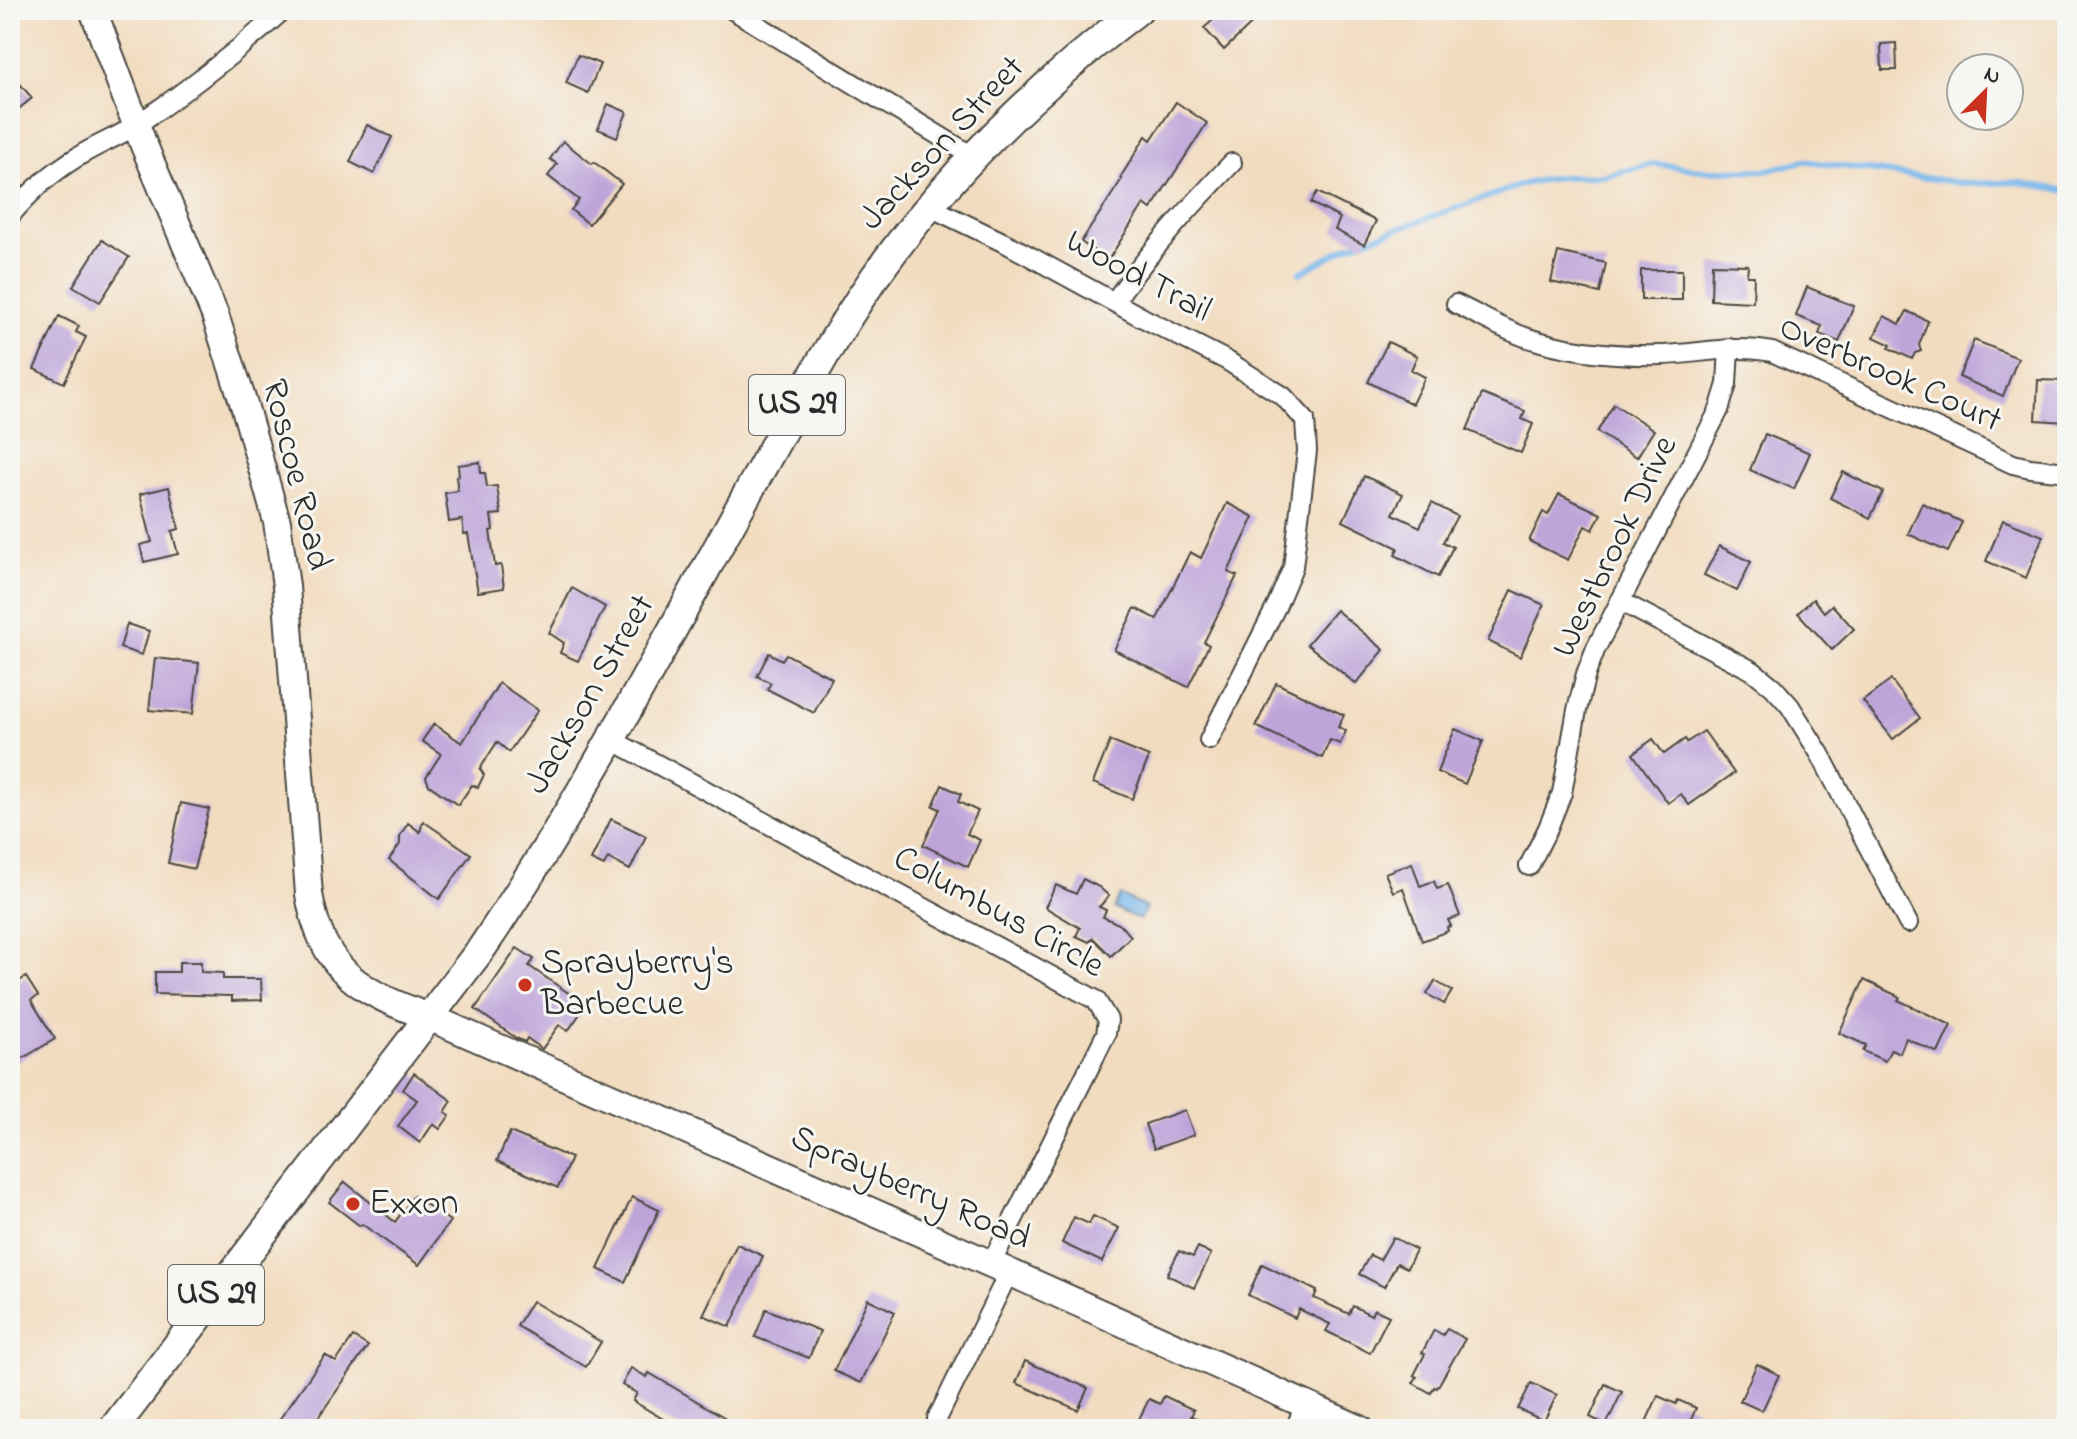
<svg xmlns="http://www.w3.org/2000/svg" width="2077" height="1439" viewBox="0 0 2077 1439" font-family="'Indie Flower',sans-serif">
<rect width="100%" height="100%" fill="#f6f6f2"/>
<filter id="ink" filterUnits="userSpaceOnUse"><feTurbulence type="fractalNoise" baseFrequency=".0125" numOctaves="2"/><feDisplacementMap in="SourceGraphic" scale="16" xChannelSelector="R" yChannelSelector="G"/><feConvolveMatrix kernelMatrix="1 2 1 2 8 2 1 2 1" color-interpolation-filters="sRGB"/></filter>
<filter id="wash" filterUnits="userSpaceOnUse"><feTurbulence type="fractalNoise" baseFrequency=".006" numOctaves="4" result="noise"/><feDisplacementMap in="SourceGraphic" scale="32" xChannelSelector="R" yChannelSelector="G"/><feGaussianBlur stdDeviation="1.8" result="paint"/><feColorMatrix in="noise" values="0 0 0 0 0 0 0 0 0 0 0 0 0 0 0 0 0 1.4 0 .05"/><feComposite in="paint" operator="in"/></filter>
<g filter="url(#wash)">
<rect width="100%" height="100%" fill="#f2dcbf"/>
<polygon fill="#78b6eb" stroke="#52708b" stroke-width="2" points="1120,895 1146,908 1140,920 1114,908"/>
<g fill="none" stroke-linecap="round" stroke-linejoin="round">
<polyline stroke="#78b6eb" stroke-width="6" points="1300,273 1349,246 1527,183 1559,177 1603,176 1654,164 1709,171 1768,170 1804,161 1970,184 2017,182 2067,191"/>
</g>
<g id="blocks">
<g fill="#bea4d9">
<polygon points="1224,10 1266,10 1224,50 1204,28"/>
<polygon points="1896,43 1897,70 1882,70 1881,44"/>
<polygon points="578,55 600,64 588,93 566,83"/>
<polygon points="10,72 32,98 10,116"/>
<polygon points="1176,102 1207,123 1151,209 1144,204 1108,260 1081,242 1122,179 1120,178 1146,136 1151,140"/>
<polygon points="608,104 627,112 617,137 598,129"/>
<polygon points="367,125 392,137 374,174 350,162"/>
<polygon points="563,141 592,164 594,162 622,184 589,224 571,210 579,200 548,176 557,164 550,159"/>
<polygon points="1317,192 1376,221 1364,245 1335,230 1340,218 1311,203"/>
<polygon points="102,240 129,257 100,302 73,286"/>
<polygon points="1558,252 1606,263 1600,293 1551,282"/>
<polygon points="1712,264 1748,265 1747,276 1754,276 1753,302 1711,300"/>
<rect x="1641" y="270" width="41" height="30"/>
<polygon points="1807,287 1854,306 1839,342 1819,334 1822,326 1796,316"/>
<polygon points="1907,311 1928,321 1919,345 1921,351 1915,353 1912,359 1889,348 1891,345 1874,337 1884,316 1900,324"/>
<polygon points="59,316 79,326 76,332 86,337 64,383 34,369"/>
<polygon points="1974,340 2018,358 2003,396 1959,377"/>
<polygon points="1388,342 1417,356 1411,370 1425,377 1412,404 1368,382"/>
<polygon points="2038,380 2067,381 2067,422 2036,420"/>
<polygon points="1482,394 1525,411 1522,419 1533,424 1521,453 1467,430"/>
<polygon points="1614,404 1654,430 1637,457 1597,432"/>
<polygon points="1765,434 1810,453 1794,489 1750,470"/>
<polygon points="480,462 481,473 485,473 487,487 497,486 501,514 491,515 493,530 490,531 495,566 501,565 504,588 478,592 468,534 464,534 462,520 449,522 445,493 458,491 456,477 459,476 458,465"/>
<polygon points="1843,472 1883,492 1870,518 1830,498"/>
<polygon points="1364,476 1403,494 1393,514 1420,527 1432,503 1457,516 1443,542 1453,547 1438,577 1395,555 1398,548 1343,521"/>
<polygon points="169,487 179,529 172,531 178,554 144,562 140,545 152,542 140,494"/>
<polygon points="1559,494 1601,514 1593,530 1585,526 1568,560 1529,541 1543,512 1548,515"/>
<polygon points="1227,503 1254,517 1228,572 1237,576 1204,642 1209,645 1188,687 1114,650 1135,608 1157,619 1190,552 1201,558"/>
<polygon points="1922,503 1962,522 1948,552 1908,534"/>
<polygon points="2003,520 2043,536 2026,578 1986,561"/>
<polygon points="1719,546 1751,562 1737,591 1704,575"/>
<polygon points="572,588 605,607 578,661 560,653 564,643 549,633"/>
<polygon points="1512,590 1544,605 1520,657 1488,641"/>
<polygon points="1813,599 1824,612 1832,605 1854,629 1832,650 1798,613"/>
<polygon points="1336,610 1384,650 1356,684 1307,644"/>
<polygon points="127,624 149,631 142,655 120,648"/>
<polygon points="769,653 782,660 786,654 832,678 814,713 767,689 771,683 757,676"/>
<polygon points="155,658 199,663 193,714 149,710"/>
<polygon points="1891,680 1920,718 1893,739 1863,701"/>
<polygon points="499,683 538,710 509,752 497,742 480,769 484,775 478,787 472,785 458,805 429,785 426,777 441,754 422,741 434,724 462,743"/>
<polygon points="1276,683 1344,715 1338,727 1346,731 1340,744 1330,740 1322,758 1256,726"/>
<polygon points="1455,729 1483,741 1465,784 1437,772"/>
<polygon points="1704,731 1734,773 1689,805 1681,794 1668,803 1633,754 1653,739 1664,754 1685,739 1687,742"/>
<polygon points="1110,741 1149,757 1132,799 1093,783"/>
<polygon points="942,785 961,794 958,802 978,811 967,834 980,840 968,867 923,845 940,809 933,806"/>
<polygon points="181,803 209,809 194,869 168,863"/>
<polygon points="611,819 646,836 630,870 608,858 604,866 591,860"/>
<polygon points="423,821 471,854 439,899 389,860 400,844 400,836 408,823 420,832"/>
<polygon points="1412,863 1420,886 1434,881 1437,889 1448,885 1460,916 1448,920 1451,926 1447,927 1448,931 1422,941 1403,888 1393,892 1385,873"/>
<polygon points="1083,879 1099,887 1109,896 1099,907 1106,910 1103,917 1119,924 1131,936 1111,956 1093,938 1089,942 1076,936 1080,928 1045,907 1056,885 1076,894"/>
<polygon points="517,948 534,959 529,966 586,1005 568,1031 559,1025 542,1049 527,1038 525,1042 516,1038 475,1009"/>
<polygon points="179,962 201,962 201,972 223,973 223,979 261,979 262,1000 232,1001 232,996 155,994 155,972 179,972"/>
<polygon points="26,977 38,996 31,1000 55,1039 10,1066 10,1016 18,1011 10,998 10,987"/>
<polygon points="1864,980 1900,997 1898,1000 1951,1025 1938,1053 1906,1038 1900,1053 1891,1049 1885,1061 1863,1051 1866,1045 1839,1033"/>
<polygon points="1435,981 1452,991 1444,1004 1427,994"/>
<polygon points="414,1073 452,1101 445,1112 450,1115 440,1129 433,1124 420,1143 398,1126 417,1100 403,1090"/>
<polygon points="1185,1110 1194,1135 1154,1149 1145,1124"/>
<polygon points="510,1132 571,1158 558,1188 497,1161"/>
<polygon points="345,1182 395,1222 414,1196 450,1221 419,1265 362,1224 360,1226 329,1202"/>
<polygon points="632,1197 659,1210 625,1282 598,1269"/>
<polygon points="1093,1216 1119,1228 1102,1262 1062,1243 1074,1217 1089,1224"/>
<polygon points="1393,1237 1416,1250 1407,1268 1397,1263 1384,1287 1359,1274 1370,1255 1380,1260"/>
<polygon points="737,1244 763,1256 730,1327 703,1315"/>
<polygon points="1198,1247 1211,1254 1194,1288 1167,1275 1179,1251 1193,1257"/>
<polygon points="1262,1264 1317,1291 1314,1298 1349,1314 1353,1306 1371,1315 1374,1309 1389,1316 1370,1353 1326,1331 1330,1324 1299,1309 1295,1318 1248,1295"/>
<polygon points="868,1299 895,1312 861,1383 834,1371"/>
<polygon points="532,1301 601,1342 586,1367 517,1326"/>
<polygon points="766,1309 820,1331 809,1358 755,1337"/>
<polygon points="1447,1329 1465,1339 1437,1388 1434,1387 1431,1393 1413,1383 1417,1377 1414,1375 1425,1354 1422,1353 1434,1330 1443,1335"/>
<polygon points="353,1337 368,1346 310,1429 293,1429 279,1420 325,1355 336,1362"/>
<polygon points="1025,1361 1088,1388 1078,1410 1016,1383"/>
<polygon points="1757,1364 1779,1375 1762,1411 1740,1401"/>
<polygon points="631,1368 647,1377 649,1373 724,1417 717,1429 680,1429 633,1401 637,1393 622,1385"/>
<polygon points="1531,1383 1557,1395 1544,1421 1518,1409"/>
<polygon points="1605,1384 1622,1392 1606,1425 1590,1417"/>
<polygon points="1164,1396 1194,1410 1191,1416 1222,1429 1160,1429 1139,1419 1149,1399 1160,1404"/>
<polygon points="1658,1396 1676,1404 1678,1400 1696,1408 1687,1429 1656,1429 1645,1424"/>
</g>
</g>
</g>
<g filter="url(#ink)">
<use href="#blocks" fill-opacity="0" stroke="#494641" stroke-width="2"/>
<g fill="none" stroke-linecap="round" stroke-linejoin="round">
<g stroke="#494641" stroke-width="22">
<g id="street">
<polyline points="733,10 974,157"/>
<polyline points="930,207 1011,246 1143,318 1226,360 1283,396 1305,420 1307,451 1293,567 1276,607 1209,740"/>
<path d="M10,216c20,-24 42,-44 69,-60 19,-12 41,-20 59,-32 51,-35 100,-73 145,-114"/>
<path d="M1114,302c35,-50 76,-95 118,-139"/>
<path d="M1456,304c23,11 48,26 72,34 43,14 89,18 134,17 38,-1 71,-11 110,-3l241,112 17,4 37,4"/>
<polyline points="1620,601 1753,671 1773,687 1790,706 1820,754 1908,923"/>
<polyline points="612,740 1096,1000 1108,1020 1106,1034 991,1264"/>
<polyline points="1529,866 1548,828 1562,793 1577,710 1586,674 1596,648 1719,410 1727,384 1729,348"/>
<polyline points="939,1429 937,1419 1009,1272"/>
<polyline points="1295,1429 1305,1405"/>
</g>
</g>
<g stroke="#494641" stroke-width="30">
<path id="secondary" d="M93,10l50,133 72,172 30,93 32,114 9,64 23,308c13,78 52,98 120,123l562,247 369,165"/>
</g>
<g stroke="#494641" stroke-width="32">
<path id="primary" d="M113,1429l369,-481c100,-147 182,-304 268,-459 44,-78 85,-160 140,-233 69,-93 155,-175 248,-246"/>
</g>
<use href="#street" stroke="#fff" stroke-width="18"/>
<use href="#secondary" stroke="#fff" stroke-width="26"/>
<use href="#primary" stroke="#fff" stroke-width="28"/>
</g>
</g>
<g fill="#c8321e" stroke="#f6f6f2" stroke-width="3">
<circle cx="525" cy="985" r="8"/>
<circle cx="353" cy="1204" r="8"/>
</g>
<g text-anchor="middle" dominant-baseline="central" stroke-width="6" stroke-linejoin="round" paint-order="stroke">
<g fill="#f6f6f2" stroke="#686867" stroke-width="2">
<rect x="749" y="375" width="96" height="60" rx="6"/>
<rect x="168" y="1265" width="96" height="60" rx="6"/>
</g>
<g font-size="34" font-weight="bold" fill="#2b2b2b">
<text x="797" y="405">US 29</text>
<text x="216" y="1295">US 29</text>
</g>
<g font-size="36" fill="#2b2b2b" stroke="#f6f6f2">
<text transform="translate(943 144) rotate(-47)">Jackson Street</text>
<text transform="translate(1138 277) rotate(28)">Wood Trail</text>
<text transform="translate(1890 375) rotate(24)">Overbrook Court</text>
<text transform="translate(295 475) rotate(76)">Roscoe Road</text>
<text transform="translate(1616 547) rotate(-64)">Westbrook Drive</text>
<text transform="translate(591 695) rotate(-60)">Jackson Street</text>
<text transform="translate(998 913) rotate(29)">Columbus Circle</text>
<text transform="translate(910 1189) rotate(24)">Sprayberry Road</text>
</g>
<g font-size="36" fill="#2b2b2b" stroke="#f6f6f2" text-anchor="start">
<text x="541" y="964">Sprayberry's<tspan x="541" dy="41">Barbecue</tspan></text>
<text x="369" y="1204">Exxon</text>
</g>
</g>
<rect width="2077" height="1439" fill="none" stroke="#f6f6f2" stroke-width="40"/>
<g transform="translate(1985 92) rotate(24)"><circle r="38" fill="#f6f6f2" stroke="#a5a5a2" stroke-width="2"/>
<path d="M0-6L14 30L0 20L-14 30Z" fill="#c8321e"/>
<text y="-12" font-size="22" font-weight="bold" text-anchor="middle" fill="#2b2b2b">N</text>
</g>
</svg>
